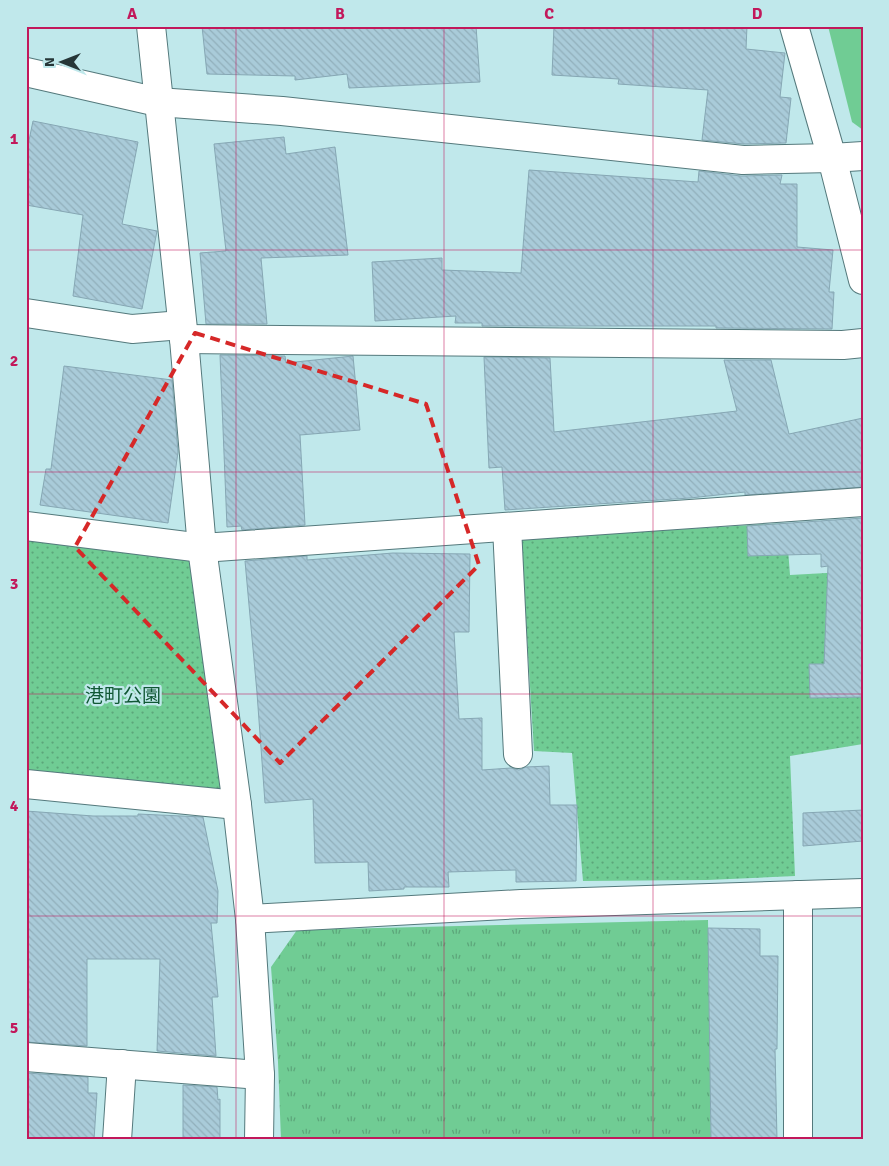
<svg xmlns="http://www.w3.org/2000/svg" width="889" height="1166" viewBox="0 0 889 1166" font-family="Signika,'Noto Sans JP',sans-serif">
<defs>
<pattern id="grass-tufts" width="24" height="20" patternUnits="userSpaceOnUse" patternTransform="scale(1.25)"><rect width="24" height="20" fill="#70cc94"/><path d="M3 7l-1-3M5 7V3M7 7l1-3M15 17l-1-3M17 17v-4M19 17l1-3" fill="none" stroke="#5ca67a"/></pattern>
<pattern id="park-dots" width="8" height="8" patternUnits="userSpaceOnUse" patternTransform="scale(1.25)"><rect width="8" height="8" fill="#70cc94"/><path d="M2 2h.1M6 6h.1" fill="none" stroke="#5ca67a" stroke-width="1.8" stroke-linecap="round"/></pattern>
<pattern id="building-back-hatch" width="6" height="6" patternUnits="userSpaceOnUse" patternTransform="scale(1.25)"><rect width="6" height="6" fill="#a9cbd9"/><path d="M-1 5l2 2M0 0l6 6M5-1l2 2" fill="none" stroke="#91afbb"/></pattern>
</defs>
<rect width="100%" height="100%" fill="#c0e8eb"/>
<polygon fill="url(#grass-tufts)" points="708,920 711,1140 281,1140 278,1062 271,967 297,930"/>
<g fill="url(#park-dots)">
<polygon points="786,523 790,575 863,571 863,744 790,756 795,876 707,880 583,881 572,753 534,751 521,539"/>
<polygon points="26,526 202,548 237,805 26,786"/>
</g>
<polygon fill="#70cc94" points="828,26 863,26 863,130 852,122"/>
<g fill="url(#building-back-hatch)" stroke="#86a7b4">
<polygon points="202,26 476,26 480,82 349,88 347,74 295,80 295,76 207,74"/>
<polygon points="554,26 747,26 746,49 785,53 780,97 791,98 786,143 744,144 702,140 708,90 618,84 619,79 552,75"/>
<polygon points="33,121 138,142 122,224 157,231 142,309 73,296 83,215 26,205 26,155"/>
<polygon points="284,137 286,154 335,147 348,255 261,258 267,324 206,324 200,253 226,251 214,144"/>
<polygon points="529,170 698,182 699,171 741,176 782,175 780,184 797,184 797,247 833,250 829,292 834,292 832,329 716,328 716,326 482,326 482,323 455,323 456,316 375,321 372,262 442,258 442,270 521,273"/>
<polygon points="220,355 285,356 286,363 353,356 360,430 300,435 305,525 242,530 241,526 227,527"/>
<polygon points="484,357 550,358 554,432 737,411 724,360 771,360 789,434 863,418 863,487 745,495 745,492 690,498 505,510 502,467 489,468"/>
<polygon points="64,366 172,380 178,452 168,523 40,505 46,469 51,469"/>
<polygon points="863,518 863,697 810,698 809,664 824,664 828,566 821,567 821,554 748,556 747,526"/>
<polygon points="393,553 470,554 469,632 454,632 459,719 482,718 482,770 511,768 519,770 526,767 549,766 550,805 577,805 576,881 516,882 516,870 448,872 449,887 404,887 404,889 369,891 368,862 315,863 313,799 265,803 257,693 245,561 307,556 307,560"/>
<polygon points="863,810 863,841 803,846 803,813"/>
<polygon points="26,811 93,816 138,816 138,814 203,817 218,891 217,923 211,923 218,997 212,997 216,1056 157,1051 160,959 87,959 87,1046 26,1042"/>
<polygon points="708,928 760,929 760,956 778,956 777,1049 775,1049 777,1140 711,1140"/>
<polygon points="26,1073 88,1077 88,1093 97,1093 94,1140 26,1140"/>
<polygon points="183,1085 217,1087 218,1100 220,1099 220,1140 183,1140"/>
</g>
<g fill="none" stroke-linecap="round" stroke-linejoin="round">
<g stroke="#54797c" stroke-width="30">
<g id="minor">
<polyline points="151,26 184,339 202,548 237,805 250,919 260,1075 259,1140"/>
<polyline points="794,26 832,158 863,280"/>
<polyline points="26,72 158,102 282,111 743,160 832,158 863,156"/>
<polyline points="26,313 132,329 182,325"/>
<polyline points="184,339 843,345 863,343"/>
<polyline points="26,526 202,548 863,502"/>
<polyline points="507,527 518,754"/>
<polyline points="26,784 237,805"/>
<polyline points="798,895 798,1140"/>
<polyline points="250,919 521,904 863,893"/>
<polyline points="26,1057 260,1075"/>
<polyline points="117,1140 122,1064"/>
</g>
</g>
<use href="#minor" stroke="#fff" stroke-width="28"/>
</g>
<path fill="none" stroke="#d62828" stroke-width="4" stroke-dasharray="10 6" stroke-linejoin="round" d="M195,333l231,71 53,161 -199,198 -205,-216z"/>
<path fill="none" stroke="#c2185b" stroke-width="1" stroke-opacity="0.55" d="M236,26v1114M444,26v1114M653,26v1114M26,250h837M26,472h837M26,694h837M26,916h837"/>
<g text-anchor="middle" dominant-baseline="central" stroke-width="4.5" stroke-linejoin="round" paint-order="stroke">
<g font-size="19" fill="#105834" stroke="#c0e8eb">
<text x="123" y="696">港町公園</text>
</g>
</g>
<rect width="889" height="1166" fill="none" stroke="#c0e8eb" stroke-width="55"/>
<g transform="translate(62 62) rotate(270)" stroke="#c0e8eb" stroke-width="4" paint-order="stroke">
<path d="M0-4L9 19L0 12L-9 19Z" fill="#263637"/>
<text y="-8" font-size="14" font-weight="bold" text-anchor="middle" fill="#263637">N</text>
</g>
<rect x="28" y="28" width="834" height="1110" fill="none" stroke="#c2185b" stroke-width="2"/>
<g font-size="16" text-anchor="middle" font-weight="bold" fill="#c2185b">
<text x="132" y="19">A</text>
<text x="340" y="19">B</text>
<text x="549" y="19">C</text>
<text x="757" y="19">D</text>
<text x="14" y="144">1</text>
<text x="14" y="366">2</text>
<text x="14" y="589">3</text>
<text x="14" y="811">4</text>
<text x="14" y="1033">5</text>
</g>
</svg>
